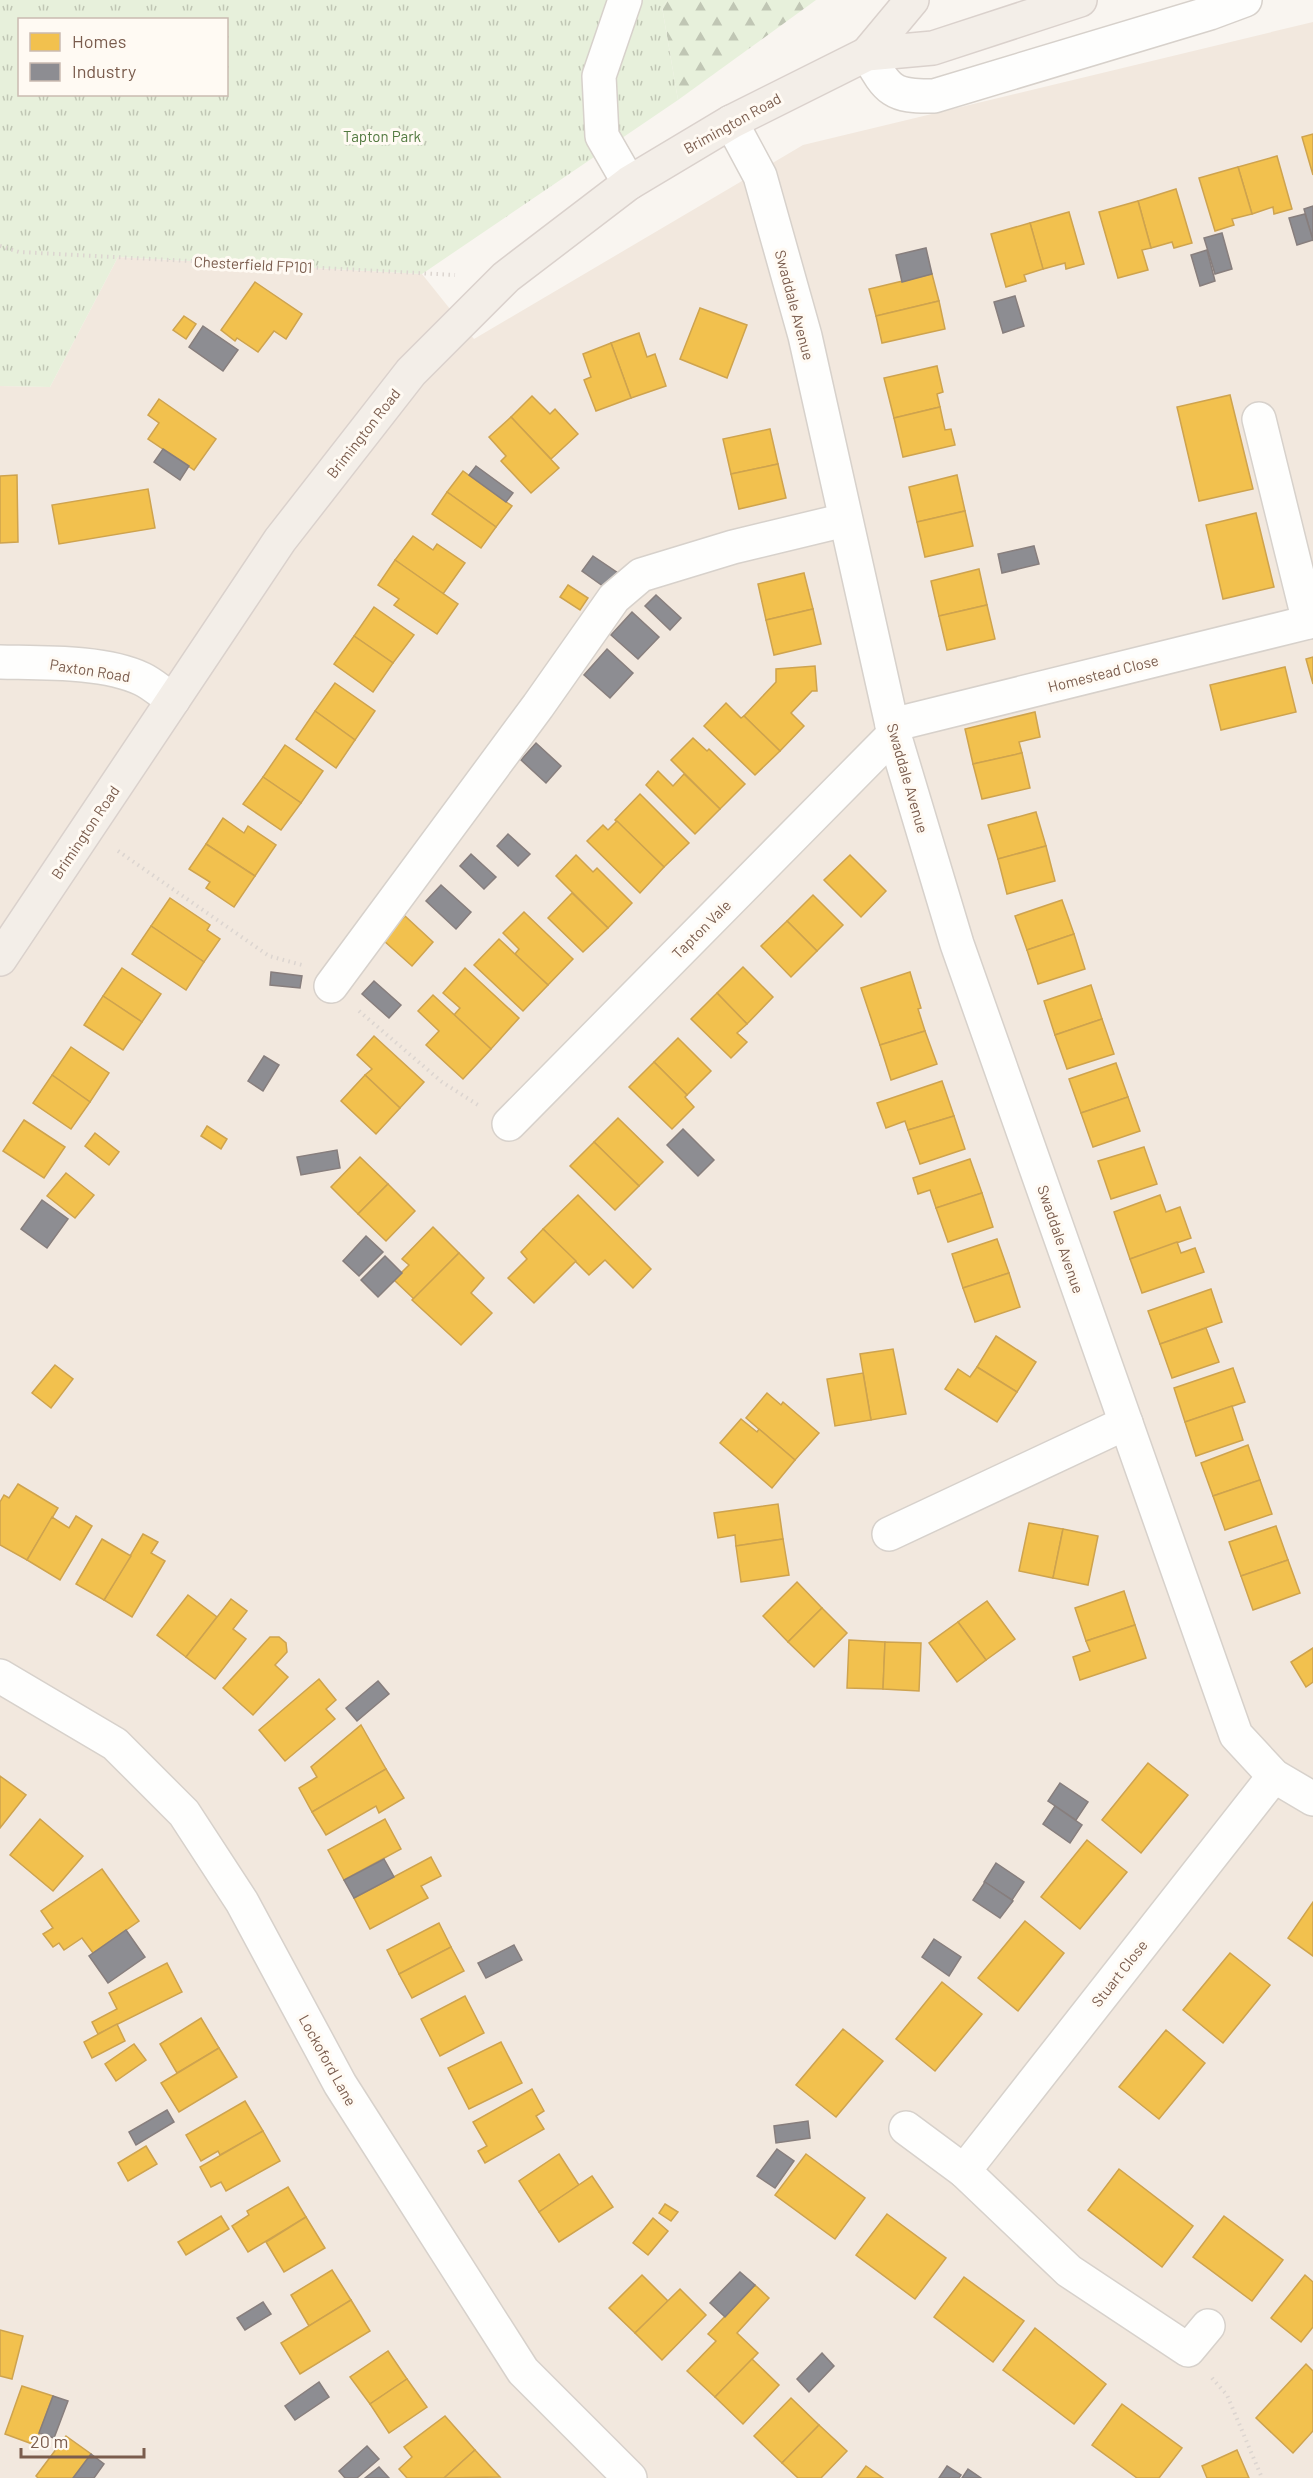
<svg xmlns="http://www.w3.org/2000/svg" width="1313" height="2478" viewBox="0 0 1313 2478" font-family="Barlow,sans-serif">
<defs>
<pattern id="forest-firs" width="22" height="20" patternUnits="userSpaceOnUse" patternTransform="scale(1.5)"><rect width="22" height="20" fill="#e7f0db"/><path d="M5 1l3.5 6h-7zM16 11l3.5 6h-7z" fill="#c0c6b4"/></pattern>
<pattern id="park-tufts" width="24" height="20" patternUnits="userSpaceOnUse" patternTransform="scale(1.5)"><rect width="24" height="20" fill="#e7f0db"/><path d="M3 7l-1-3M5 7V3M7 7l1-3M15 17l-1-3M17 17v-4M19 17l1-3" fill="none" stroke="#c0c6b4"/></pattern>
</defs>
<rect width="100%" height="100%" fill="#f9f5f0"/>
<polygon fill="#f2e8de" points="1313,22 1313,2478 0,2478 0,386 50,387 118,257 422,274 474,339 803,145"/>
<polygon fill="url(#forest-firs)" points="668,0 816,0 678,100 662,7"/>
<path fill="url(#park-tufts)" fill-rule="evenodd" d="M0,0h668l-6,7 16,93 -256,174 -304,-17 -68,130 -50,-1zM20,20h206v74h-206z"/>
<g fill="#f2c14e" stroke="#cea34e" stroke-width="1.5">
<polygon points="1313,134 1313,175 1302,137"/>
<polygon points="1277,156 1292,209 1274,214 1273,207 1252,214 1238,167"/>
<polygon points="1238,167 1252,214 1232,219 1234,225 1215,231 1199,178"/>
<polygon points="1176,189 1192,243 1174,248 1172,242 1151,248 1138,201"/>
<polygon points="1138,201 1151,248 1142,250 1148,270 1118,278 1099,212"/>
<polygon points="1069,212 1084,264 1066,269 1065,263 1043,269 1030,223"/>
<polygon points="1030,223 1043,269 1024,275 1026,281 1006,287 991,234"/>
<polygon points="932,274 939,301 876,316 869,289"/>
<polygon points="255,282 302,314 286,339 274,331 258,352 237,338 235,341 221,330"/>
<polygon points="939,301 945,329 882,343 876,316"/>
<polygon points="700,308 747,325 727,378 680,359"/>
<polygon points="184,316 196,324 186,339 173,330"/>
<polygon points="639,333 647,357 655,354 666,386 631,398 611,343"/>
<polygon points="611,343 631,398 596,411 584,380 591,377 583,354"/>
<polygon points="937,366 943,392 937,394 940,407 894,418 884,378"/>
<polygon points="1230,395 1253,489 1199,501 1177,407"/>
<polygon points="532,396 550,414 555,409 578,434 551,459 511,417"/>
<polygon points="159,399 216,439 194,470 148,439 159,423 148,415"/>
<polygon points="940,407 945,430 951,429 955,445 903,457 894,418"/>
<polygon points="511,417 559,468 531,493 501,461 506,456 489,437"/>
<polygon points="770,429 778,464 731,474 723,439"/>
<polygon points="778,464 786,498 739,509 731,474"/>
<polygon points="463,471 512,506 496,527 447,492"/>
<polygon points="17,475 18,542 0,543 0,476"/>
<polygon points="957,475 965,511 917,522 909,487"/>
<polygon points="148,489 155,528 59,544 52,505"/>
<polygon points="447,492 496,527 481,548 432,514"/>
<polygon points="965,511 973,546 925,557 917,522"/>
<polygon points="1256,513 1274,587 1223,599 1206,525"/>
<polygon points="413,536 433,550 437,544 465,563 443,594 395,560"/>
<polygon points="395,560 458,604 437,634 394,605 399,599 378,585"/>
<polygon points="979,569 987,605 939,616 931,581"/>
<polygon points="804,573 813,609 766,620 758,584"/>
<polygon points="568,585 588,598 580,610 560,597"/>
<polygon points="987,605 995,639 947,650 939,616"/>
<polygon points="374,607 414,635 393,663 354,636"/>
<polygon points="813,609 821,644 774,655 766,620"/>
<polygon points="354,636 393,663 373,692 334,664"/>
<polygon points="1313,657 1313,684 1306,659"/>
<polygon points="815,666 817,691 812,691 791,713 804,726 780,751 744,716 776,682 776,669"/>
<polygon points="1285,667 1296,712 1221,730 1210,685"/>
<polygon points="335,683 375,711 355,740 315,711"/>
<polygon points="726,703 741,718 744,716 780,751 755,775 704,726"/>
<polygon points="315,711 355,740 336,768 296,739"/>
<polygon points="1035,712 1040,737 1019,742 1022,753 973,764 965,729"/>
<polygon points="693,738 707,751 709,749 745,784 720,809 671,760"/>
<polygon points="285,745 323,771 301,803 263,777"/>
<polygon points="1022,753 1030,788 982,799 973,764"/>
<polygon points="658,771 673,786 684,774 720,809 695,834 646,785"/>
<polygon points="263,777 301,803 281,830 243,804"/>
<polygon points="640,794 689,843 664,867 615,820"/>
<polygon points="1036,812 1046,846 998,859 988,825"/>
<polygon points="223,818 244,833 248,826 276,845 255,876 206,844"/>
<polygon points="617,821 664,867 640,893 587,841 603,825 608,830"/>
<polygon points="206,844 255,876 234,907 206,888 210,882 189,869"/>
<polygon points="1046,846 1055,881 1007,894 998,859"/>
<polygon points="576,855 593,872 597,868 632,903 608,928 556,876"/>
<polygon points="850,855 886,891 861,917 824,880"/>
<polygon points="572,893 608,928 583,952 548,918"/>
<polygon points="813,895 843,925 817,951 787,921"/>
<polygon points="170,898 210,925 207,930 220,939 204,962 151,926"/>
<polygon points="1062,900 1074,934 1027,950 1015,916"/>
<polygon points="524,912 573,959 548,985 515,954 519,949 503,933"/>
<polygon points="405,916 433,942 412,966 383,940"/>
<polygon points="787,921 817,951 791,977 761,946"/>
<polygon points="151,926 204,962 186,990 132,954"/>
<polygon points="1074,934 1085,969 1038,984 1027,950"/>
<polygon points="499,939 548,985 523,1011 474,965"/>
<polygon points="743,967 773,997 747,1024 717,993"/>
<polygon points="122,968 161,994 142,1022 103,996"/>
<polygon points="465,968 519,1018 491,1049 454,1015 460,1008 443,993"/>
<polygon points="910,972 921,1008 918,1009 925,1031 880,1045 861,988"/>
<polygon points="1091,985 1102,1019 1055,1035 1044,1001"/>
<polygon points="717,993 747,1024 737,1033 747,1042 731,1058 691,1019"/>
<polygon points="433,995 491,1049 463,1079 426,1045 439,1031 418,1011"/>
<polygon points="103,996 142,1022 123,1050 84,1025"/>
<polygon points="1102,1019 1114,1054 1067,1069 1055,1035"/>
<polygon points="925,1031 937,1064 891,1080 880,1045"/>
<polygon points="374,1036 424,1082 400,1108 365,1075 372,1069 357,1055"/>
<polygon points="678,1038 711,1071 687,1095 654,1062"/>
<polygon points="71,1047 109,1073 90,1102 52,1075"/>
<polygon points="654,1062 687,1095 685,1097 694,1107 672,1129 629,1087"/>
<polygon points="1116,1063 1128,1097 1081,1113 1069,1079"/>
<polygon points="52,1075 90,1102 71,1129 33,1103"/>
<polygon points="365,1075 400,1108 376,1134 341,1101"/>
<polygon points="942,1081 954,1116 908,1130 905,1121 886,1128 877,1103"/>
<polygon points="1128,1097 1140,1131 1093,1147 1081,1113"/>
<polygon points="954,1116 965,1149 920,1164 908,1130"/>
<polygon points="618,1118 663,1162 639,1186 594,1142"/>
<polygon points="24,1120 65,1147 44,1178 3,1151"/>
<polygon points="207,1126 227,1139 221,1149 201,1136"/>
<polygon points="95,1133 119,1152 109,1165 85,1146"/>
<polygon points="594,1142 639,1186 615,1210 570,1166"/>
<polygon points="1144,1147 1157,1184 1111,1199 1098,1161"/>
<polygon points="360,1157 388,1184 358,1214 331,1187"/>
<polygon points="970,1159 982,1193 936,1208 930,1190 918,1194 913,1178"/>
<polygon points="66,1173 94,1195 75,1218 47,1196"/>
<polygon points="388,1184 415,1211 386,1241 358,1214"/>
<polygon points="982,1193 993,1227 948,1242 936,1208"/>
<polygon points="578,1195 651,1269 633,1288 605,1260 589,1275 543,1229"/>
<polygon points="1160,1195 1166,1212 1180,1207 1191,1238 1130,1259 1114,1212"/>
<polygon points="433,1227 459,1253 414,1299 394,1280 409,1265 402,1259"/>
<polygon points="543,1229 576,1261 534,1303 508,1278 527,1259 521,1252"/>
<polygon points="997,1239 1009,1273 963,1288 952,1254"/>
<polygon points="1177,1242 1181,1253 1195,1248 1204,1272 1142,1293 1130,1259"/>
<polygon points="459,1253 484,1278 471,1293 492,1313 461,1345 412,1300"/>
<polygon points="1009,1273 1020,1307 975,1322 963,1288"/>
<polygon points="1211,1289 1222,1322 1160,1344 1148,1311"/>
<polygon points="1206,1328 1219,1362 1172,1378 1160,1344"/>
<polygon points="996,1336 1036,1362 1017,1392 977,1367"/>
<polygon points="893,1349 906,1414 871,1420 860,1354"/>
<polygon points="55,1365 73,1379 51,1408 32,1393"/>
<polygon points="977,1367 1017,1392 997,1422 945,1389 958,1369 970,1377"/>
<polygon points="1233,1368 1245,1402 1185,1422 1174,1388"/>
<polygon points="863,1373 871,1420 835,1426 827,1379"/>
<polygon points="767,1393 781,1405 783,1402 819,1433 795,1460 746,1418"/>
<polygon points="1232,1406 1243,1440 1196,1456 1185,1422"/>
<polygon points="741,1419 757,1432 759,1429 795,1460 772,1488 720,1443"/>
<polygon points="1248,1445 1260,1480 1213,1496 1201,1463"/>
<polygon points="1260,1480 1272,1514 1225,1530 1213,1496"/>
<polygon points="18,1484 58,1508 27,1560 0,1545 0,1502 4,1495 9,1498"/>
<polygon points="778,1504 783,1539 736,1546 735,1535 718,1538 714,1513"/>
<polygon points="76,1516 92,1526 60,1580 27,1560 52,1517 69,1528"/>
<polygon points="1029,1523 1063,1529 1053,1578 1019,1571"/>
<polygon points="1276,1526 1288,1560 1241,1576 1229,1542"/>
<polygon points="1063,1529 1098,1536 1088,1585 1053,1578"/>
<polygon points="143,1534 158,1542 151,1553 165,1561 132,1617 104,1600"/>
<polygon points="102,1539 131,1556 104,1600 76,1584"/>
<polygon points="783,1539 789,1575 741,1582 736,1546"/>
<polygon points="1288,1560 1300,1593 1253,1610 1241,1576"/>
<polygon points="797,1582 822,1608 788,1642 763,1616"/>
<polygon points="1124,1591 1135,1625 1086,1641 1075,1608"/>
<polygon points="188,1595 217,1617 186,1657 157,1635"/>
<polygon points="231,1599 247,1611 233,1629 246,1639 215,1679 186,1657"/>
<polygon points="987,1601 1015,1639 986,1660 958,1622"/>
<polygon points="822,1608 847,1633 814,1667 788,1642"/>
<polygon points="958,1622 986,1660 957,1682 929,1643"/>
<polygon points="1135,1625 1146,1658 1080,1680 1073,1657 1090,1651 1086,1641"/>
<polygon points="270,1637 279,1637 286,1643 287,1652 275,1665 288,1677 253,1715 223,1688"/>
<polygon points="849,1640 885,1642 883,1689 847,1688"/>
<polygon points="885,1642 921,1643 919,1691 883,1689"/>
<polygon points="1313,1648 1313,1682 1306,1687 1291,1662"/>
<polygon points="319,1679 336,1700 326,1709 335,1719 285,1761 259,1730"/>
<polygon points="361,1725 386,1769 312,1812 299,1788 317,1777 311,1767"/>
<polygon points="1148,1763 1188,1795 1141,1853 1102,1820"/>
<polygon points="386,1769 404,1798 379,1813 376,1806 326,1835 312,1812"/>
<polygon points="0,1776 26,1795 0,1828"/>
<polygon points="40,1819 83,1856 53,1891 10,1855"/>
<polygon points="385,1819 401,1849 344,1880 328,1850"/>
<polygon points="1087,1840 1127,1872 1080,1929 1041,1897"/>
<polygon points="431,1857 441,1876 421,1886 428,1898 370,1929 354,1898"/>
<polygon points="102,1869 139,1921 93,1953 82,1938 64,1950 59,1943 53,1947 43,1934 53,1928 41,1911"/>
<polygon points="1313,1902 1313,1956 1288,1938"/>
<polygon points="1025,1921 1064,1953 1018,2011 978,1978"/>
<polygon points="439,1923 451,1947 399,1974 387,1950"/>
<polygon points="451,1947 464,1971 412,1998 399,1974"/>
<polygon points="1230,1953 1270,1985 1223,2043 1183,2010"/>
<polygon points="167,1963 182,1992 98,2034 92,2022 117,2009 109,1993"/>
<polygon points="942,1982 982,2014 935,2071 896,2039"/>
<polygon points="465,1996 484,2033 440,2056 421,2019"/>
<polygon points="201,2018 219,2048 177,2073 160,2044"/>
<polygon points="117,2024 125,2041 92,2058 84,2042"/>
<polygon points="843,2029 883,2061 836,2117 796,2085"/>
<polygon points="1166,2030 1205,2063 1159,2119 1119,2087"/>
<polygon points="501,2042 522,2083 469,2109 448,2068"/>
<polygon points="134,2044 146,2060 116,2081 105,2064"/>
<polygon points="219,2048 237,2077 179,2112 161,2083"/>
<polygon points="532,2089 544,2111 536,2116 544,2129 485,2163 478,2151 487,2146 473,2122"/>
<polygon points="245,2101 263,2131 220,2155 218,2151 201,2161 186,2135"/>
<polygon points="263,2131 280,2161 226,2191 221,2182 211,2187 200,2167"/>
<polygon points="146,2146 157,2164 128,2181 118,2163"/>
<polygon points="559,2154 579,2185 539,2212 519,2181"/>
<polygon points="806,2154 865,2198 835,2239 775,2195"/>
<polygon points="1119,2169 1193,2226 1162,2267 1088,2210"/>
<polygon points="592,2176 613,2207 559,2242 539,2212"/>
<polygon points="288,2187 306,2217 248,2252 232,2226 249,2215 247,2211"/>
<polygon points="665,2204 678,2212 671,2221 659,2213"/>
<polygon points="887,2214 946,2258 915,2299 856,2255"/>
<polygon points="221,2216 229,2229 186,2255 178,2242"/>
<polygon points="1224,2216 1283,2260 1252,2301 1193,2257"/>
<polygon points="306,2217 325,2248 284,2272 266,2242"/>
<polygon points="653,2218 668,2231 648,2255 633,2243"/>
<polygon points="332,2270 351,2300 309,2326 291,2295"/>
<polygon points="642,2275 668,2301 635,2333 609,2308"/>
<polygon points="1305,2275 1313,2282 1313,2327 1301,2342 1271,2318"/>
<polygon points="964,2277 1024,2321 993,2362 934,2317"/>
<polygon points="755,2285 769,2298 737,2333 758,2353 715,2397 687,2371 716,2341 708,2334"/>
<polygon points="680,2289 706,2315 662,2360 635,2333"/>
<polygon points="351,2300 370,2331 300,2374 281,2343"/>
<polygon points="1035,2328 1106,2384 1074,2424 1003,2370"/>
<polygon points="0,2330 23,2336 12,2379 0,2376"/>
<polygon points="388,2351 407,2379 370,2404 350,2377"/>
<polygon points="752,2359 779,2385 743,2424 715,2397"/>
<polygon points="1306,2364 1313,2371 1313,2431 1293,2453 1256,2418"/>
<polygon points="407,2379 427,2407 389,2433 370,2404"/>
<polygon points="22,2386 53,2396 35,2445 5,2434"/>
<polygon points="791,2398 819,2425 782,2463 754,2436"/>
<polygon points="1122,2404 1182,2448 1159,2478 1137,2478 1092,2445"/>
<polygon points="445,2416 475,2450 444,2478 407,2478 399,2469 412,2457 404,2447"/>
<polygon points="819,2425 847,2451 821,2478 798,2478 782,2463"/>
<polygon points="66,2436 91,2454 73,2478 38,2478 36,2476"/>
<polygon points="475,2450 500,2477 444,2478"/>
<polygon points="1237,2450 1249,2478 1207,2478 1202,2466"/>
<polygon points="866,2466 883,2478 857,2478"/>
</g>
<g fill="#8d8d92" stroke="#877e7d" stroke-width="1.5">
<polygon points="1313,206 1313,241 1304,209"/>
<polygon points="1305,214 1313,240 1297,245 1289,218"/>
<polygon points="1222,233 1232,269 1215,274 1204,238"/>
<polygon points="926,248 932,274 902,282 896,255"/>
<polygon points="1207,250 1215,281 1200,286 1191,255"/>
<polygon points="1015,296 1024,326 1003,333 994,302"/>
<polygon points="203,326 238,350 223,371 189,347"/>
<polygon points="163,449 189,466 180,480 154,462"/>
<polygon points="476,466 513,493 506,502 469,475"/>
<polygon points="1034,546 1039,564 1002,573 998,554"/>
<polygon points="593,556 618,573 607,589 582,571"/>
<polygon points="656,595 681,618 670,630 645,606"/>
<polygon points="632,612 659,637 638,659 611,635"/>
<polygon points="607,649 633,673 610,698 584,675"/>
<polygon points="536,743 561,766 546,783 521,760"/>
<polygon points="508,834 530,854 518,866 497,846"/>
<polygon points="471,854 496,877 484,889 460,866"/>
<polygon points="441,885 471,912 456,929 426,901"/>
<polygon points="271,972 302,976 300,988 270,985"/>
<polygon points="374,981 401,1005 389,1018 362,994"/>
<polygon points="264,1056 279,1065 263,1091 248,1081"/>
<polygon points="683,1129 714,1160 698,1176 667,1145"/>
<polygon points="337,1150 340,1168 301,1175 297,1157"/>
<polygon points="42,1200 68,1219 47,1248 21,1229"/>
<polygon points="366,1236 383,1252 359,1276 343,1261"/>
<polygon points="385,1256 402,1273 378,1297 361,1280"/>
<polygon points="378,1681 389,1694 357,1721 346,1708"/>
<polygon points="1060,1783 1088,1802 1076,1820 1048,1801"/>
<polygon points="1055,1806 1082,1825 1070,1843 1043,1824"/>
<polygon points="384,1859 394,1877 354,1898 344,1880"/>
<polygon points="996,1863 1024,1882 1012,1900 984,1882"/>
<polygon points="985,1882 1013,1901 1000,1918 973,1900"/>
<polygon points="126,1930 145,1957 108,1983 89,1956"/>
<polygon points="934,1939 961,1957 949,1976 922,1957"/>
<polygon points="514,1945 522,1960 486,1978 478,1963"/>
<polygon points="167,2110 174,2122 136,2145 129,2132"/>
<polygon points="808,2121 810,2138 776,2143 774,2126"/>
<polygon points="777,2149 794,2161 775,2188 757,2176"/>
<polygon points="740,2272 755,2285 725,2317 710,2303"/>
<polygon points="263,2302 271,2314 245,2330 237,2318"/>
<polygon points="822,2353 834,2366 809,2392 797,2379"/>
<polygon points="319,2382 329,2397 295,2420 285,2406"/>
<polygon points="53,2396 68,2401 54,2438 39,2433"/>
<polygon points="367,2446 379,2459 357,2478 345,2478 339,2471"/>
<polygon points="91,2454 104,2464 94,2478 73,2478"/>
<polygon points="947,2466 961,2475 959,2478 939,2478"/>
<polygon points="379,2467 389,2478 365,2478"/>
<polygon points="968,2469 981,2478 962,2478"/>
</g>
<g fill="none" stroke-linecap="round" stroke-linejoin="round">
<g stroke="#d7d1cb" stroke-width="36">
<g id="minor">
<polyline points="625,0 599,76 602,136 629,183"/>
<path d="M867,54c21,36 24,43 67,42l276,-83 35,-13"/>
<polyline points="731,122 760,176 805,336 894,734 957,944 1236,1735 1274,1776 1313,1799"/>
<polyline points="1259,419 1309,622"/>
<path d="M0,662c42,1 104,-1 142,17 11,5 21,15 31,21"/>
<polyline points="892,725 1313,621"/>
<polyline points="331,986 538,706 614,598 641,575 733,547 845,520"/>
<polyline points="509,1124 894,734"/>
<polyline points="889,1534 1126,1423"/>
<polyline points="0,1676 115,1744 184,1813 242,1902 340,2084 523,2371 630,2478"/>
<polyline points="906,2128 964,2171 1069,2271 1188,2350 1208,2326"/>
<polyline points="964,2171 1274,1776"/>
</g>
</g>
<g stroke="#dad1cc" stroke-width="36">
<g id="major">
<polyline points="867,54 912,0"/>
<polyline points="0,959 280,540 411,372 506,277 629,183 731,122 867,54 933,48 1080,0"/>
</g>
</g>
<g stroke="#dcd5d0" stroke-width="4" stroke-dasharray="1.5 4.5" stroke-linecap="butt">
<polyline points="0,246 19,252 455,275"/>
<polyline points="118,851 269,956 302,965"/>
<polyline points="359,1011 442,1082 478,1105"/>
<polyline points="1212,2378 1227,2395 1262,2478"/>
</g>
<use href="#minor" stroke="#fefefd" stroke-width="33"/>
<use href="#major" stroke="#f3eee8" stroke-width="33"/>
</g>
<g text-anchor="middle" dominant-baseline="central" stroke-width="6" stroke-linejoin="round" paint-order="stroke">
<g font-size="15" fill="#7a5c4d" stroke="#fffaf3">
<text transform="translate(732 123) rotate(-29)">Brimington Road</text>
<text transform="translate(253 264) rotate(3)">Chesterfield FP101</text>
<text transform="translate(795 305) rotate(75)">Swaddale Avenue</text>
<text transform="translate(363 433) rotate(-52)">Brimington Road</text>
<text transform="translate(90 670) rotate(9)">Paxton Road</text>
<text transform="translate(1103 673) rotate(-14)">Homestead Close</text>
<text transform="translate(908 778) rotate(74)">Swaddale Avenue</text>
<text transform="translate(85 832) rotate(-56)">Brimington Road</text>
<text transform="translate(701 929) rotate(-45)">Tapton Vale</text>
<text transform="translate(1061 1239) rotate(71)">Swaddale Avenue</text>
<text transform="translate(1119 1973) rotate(-52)">Stuart Close</text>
<text transform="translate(328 2060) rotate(61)">Lockoford Lane</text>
</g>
<g font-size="15" fill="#537a41" stroke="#fffaf3">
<text x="382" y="136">Tapton Park</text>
</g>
</g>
<rect x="18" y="18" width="210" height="78" fill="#fffaf3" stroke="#cabbb1" stroke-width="1.5"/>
<rect x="30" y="33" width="30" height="18" fill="#f2c14e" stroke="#cabbb1" stroke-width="1.5"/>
<text x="72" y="48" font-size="18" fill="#7a5c4d">Homes</text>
<rect x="30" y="63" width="30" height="18" fill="#8d8d92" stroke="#cabbb1" stroke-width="1.5"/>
<text x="72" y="78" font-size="18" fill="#7a5c4d">Industry</text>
<path d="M21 2448v9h123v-9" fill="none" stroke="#7a5c4d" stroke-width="3"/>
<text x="30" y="2448" font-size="18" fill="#7a5c4d" stroke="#fffaf3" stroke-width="4.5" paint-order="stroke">20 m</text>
</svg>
